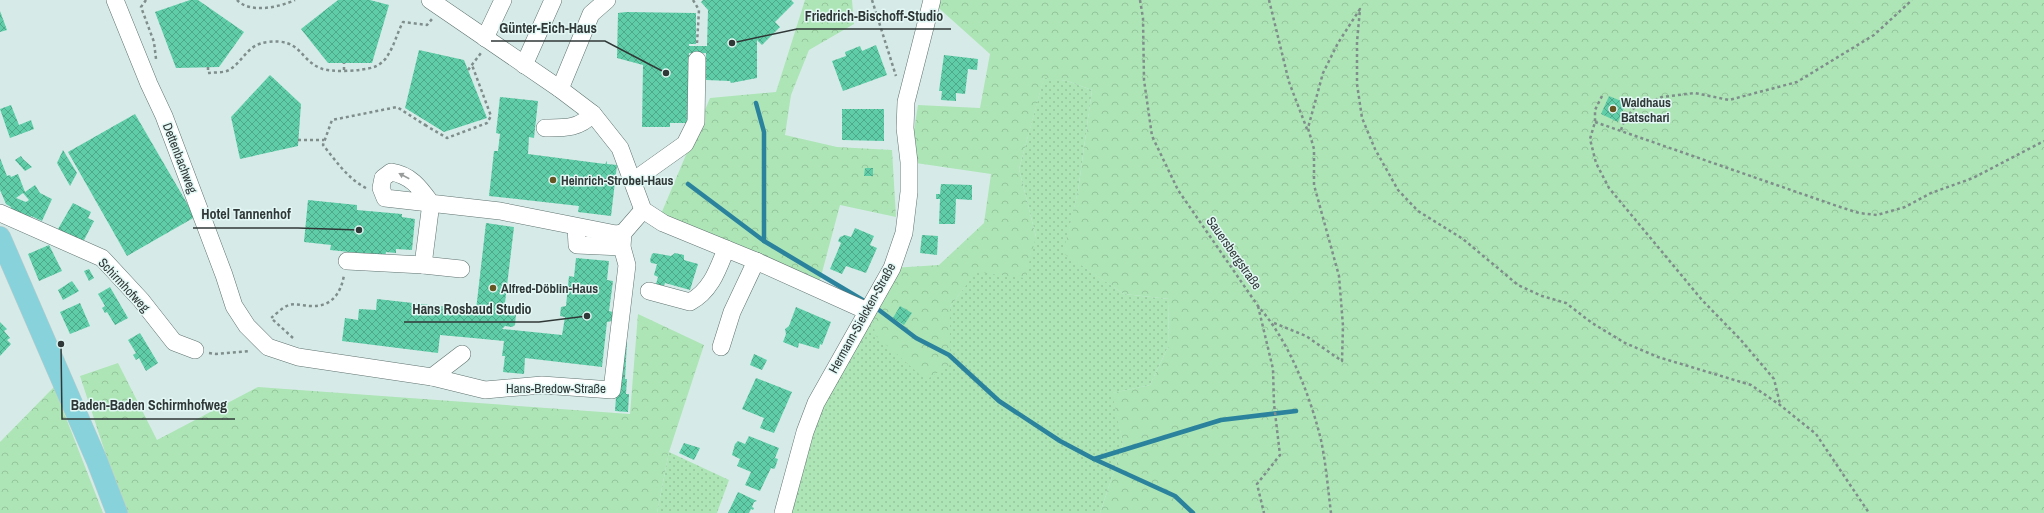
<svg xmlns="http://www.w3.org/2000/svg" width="2044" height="513" viewBox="0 0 2044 513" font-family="'Archivo Narrow',sans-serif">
<defs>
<pattern id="grass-dots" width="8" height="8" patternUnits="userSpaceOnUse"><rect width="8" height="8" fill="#ade5b6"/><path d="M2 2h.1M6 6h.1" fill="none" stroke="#95c59d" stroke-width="1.8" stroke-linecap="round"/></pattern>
<pattern id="forest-crowns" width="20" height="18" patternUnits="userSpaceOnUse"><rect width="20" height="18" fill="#ade5b6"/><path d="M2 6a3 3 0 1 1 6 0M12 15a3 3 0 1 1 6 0" fill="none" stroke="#95c59d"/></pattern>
<pattern id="building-cross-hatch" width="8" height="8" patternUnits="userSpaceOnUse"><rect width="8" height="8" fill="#5fcea8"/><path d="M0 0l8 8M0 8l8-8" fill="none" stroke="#4fa88a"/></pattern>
</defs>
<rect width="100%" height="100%" fill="#d6ebe8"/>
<g fill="url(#grass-dots)">
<polygon points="1044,77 1067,81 1092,90 1078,191 1064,253 1124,294 1169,299 1168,347 1150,385 1113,393 1123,444 1100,513 783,513 805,432 867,311 950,365 950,307 976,271 1036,237 1019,169"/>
<polygon points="669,452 729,480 717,513 657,513"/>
</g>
<g fill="url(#forest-crowns)">
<polygon points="805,0 852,0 854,24 809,50 791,95 785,135 837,147 892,150 896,217 840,205 820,280 661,214 710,98 776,92"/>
<polygon points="932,0 2044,0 2044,513 1100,513 1123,444 1112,393 1150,385 1168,347 1169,299 1124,294 1063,253 1078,191 1092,90 1067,81 1044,78 1019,169 1036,237 1025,278 976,272 950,307 950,365 926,380 875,335 872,309 892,268 939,265 984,223 991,174 909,162 918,105 980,108 990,54 932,2"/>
<polygon points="638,314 704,345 669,452 657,513 125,513 80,376 118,363 157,440 258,387 630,414"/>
<polygon points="54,387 103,513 0,513 0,442"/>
</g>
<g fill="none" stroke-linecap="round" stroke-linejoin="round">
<g stroke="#2a829d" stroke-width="4.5">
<polyline points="756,103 764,132 764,241"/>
<polyline points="688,184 764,241 866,302"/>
<polyline points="875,307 916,338 949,355 999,401 1060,441 1094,459 1175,496 1193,513"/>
<polyline points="1094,459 1221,420 1296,411"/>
</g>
</g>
<g fill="url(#building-cross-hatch)" fill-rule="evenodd">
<polygon points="190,0 198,0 244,32 219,67 176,68 155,12"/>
<polygon points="338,0 370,0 389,5 372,63 328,63 301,29"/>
<polygon points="703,0 791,0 794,3 775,22 780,27 762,45 757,40 757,78 731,83 730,81 706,80 706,53 689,53 688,123 670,123 670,127 642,127 643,65 617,58 618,13 626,12 696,13 696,44 689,44 689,46 707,46 708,10 701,2"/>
<polygon points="0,11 7,30 0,32"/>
<polygon points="876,45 887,75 843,91 832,61 846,56 845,52 860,46 862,51"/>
<polygon points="419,50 464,60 487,118 444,132 405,108"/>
<polygon points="944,55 978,59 977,70 968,69 965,94 956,93 956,101 941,100 942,91 939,91"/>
<polygon points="270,75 301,104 298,146 240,159 231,117"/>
<polygon points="1609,96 1626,103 1618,122 1601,114"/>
<polygon points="500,97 538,101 534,138 529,137 528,154 605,164 607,161 607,164 617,165 611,216 578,212 579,206 489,196 494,151 498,151 500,134 496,133"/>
<polygon points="11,105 19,125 31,120 34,129 10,138 0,109"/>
<polygon points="842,109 884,109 884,141 842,140"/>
<polygon points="135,114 195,217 127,256 68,152"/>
<polygon points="63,150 77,173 70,186 57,163"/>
<polygon points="21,156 23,159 32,167 25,171 15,160"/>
<path d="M0,158l7,18 3,-1 1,2 7,-3 7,18 10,-7 5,8 12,6 -10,22 -11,-5 -2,4 -19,-9 1,-4 -5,-3 -6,-14zM23,193l6,7 -3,2 -10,-4z"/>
<polygon points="865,168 873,168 873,176 864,176"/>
<polygon points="941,184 972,185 972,200 956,199 955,224 939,224 940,199 936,199 936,194 940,194"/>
<polygon points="308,200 357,205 357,210 402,214 402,217 415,219 412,250 396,249 396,253 386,252 385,258 369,254 330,250 331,245 304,242"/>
<polygon points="73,203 91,212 88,218 94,221 83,242 58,229"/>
<polygon points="486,223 514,227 504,311 506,313 514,312 516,314 515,325 512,327 505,326 502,329 562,335 565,317 560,316 561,307 566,306 569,276 574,277 576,258 609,261 607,280 613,281 609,311 613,312 612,321 607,322 602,367 525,358 524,374 503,372 505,356 502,356 504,341 473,338 440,335 438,353 342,341 345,318 358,320 359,309 376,310 377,299 476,310"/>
<polygon points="855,228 874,236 870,245 877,248 866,273 846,266 842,274 830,269 841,243 838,241 840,237 845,235 851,237"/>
<polygon points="922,235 938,236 937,255 920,253"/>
<polygon points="49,245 62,271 39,281 28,254"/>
<polygon points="654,253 671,256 675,253 684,255 684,260 698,264 690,290 665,283 664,286 656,284 658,277 654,275 657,264 651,263 650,260 652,254"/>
<polygon points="89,269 94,278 89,281 84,271"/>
<polygon points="72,281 79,291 63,300 58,290"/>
<polygon points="110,287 128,318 115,325 107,312 105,313 102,308 105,306 98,294"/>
<polygon points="80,303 90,326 70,334 60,312"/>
<polygon points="900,306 912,313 904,325 893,318"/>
<polygon points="796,307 831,322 822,345 820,344 819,349 799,343 798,348 783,342 786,334 785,329 789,326"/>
<polygon points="0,322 7,329 4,331 10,338 7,340 11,344 0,356"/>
<polygon points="140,333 158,363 146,371 139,358 136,360 133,355 136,353 128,340"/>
<polygon points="620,342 627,342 625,379 627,379 626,394 629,394 628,412 615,411"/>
<polygon points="754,354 767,360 762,370 750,365"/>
<polygon points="756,378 792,392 774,433 760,428 764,418 742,409"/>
<polygon points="749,436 779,448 775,458 778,459 775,468 774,469 771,468 760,491 745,485 751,472 737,466 740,459 732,455 735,444 738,441 745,444"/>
<polygon points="684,443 700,448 694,460 679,453"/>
<polygon points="738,492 757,501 754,502 752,507 754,508 753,510 751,509 749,513 728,513"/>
</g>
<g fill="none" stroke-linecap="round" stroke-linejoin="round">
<g stroke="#5f726f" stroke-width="18">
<g id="minor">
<polyline points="115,0 149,84 164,116 224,275 234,306 247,326 268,347 298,357 432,377 462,354"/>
<polyline points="430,0 560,89 593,114 620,148 643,210 663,223 756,261 867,311"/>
<polyline points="485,38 503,0"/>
<polyline points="524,65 553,0"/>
<polyline points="560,89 591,14 607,0"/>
<path d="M545,128c20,0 33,1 48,-14"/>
<polyline points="633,181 685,144 696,122 697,60"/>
<path d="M431,203c-11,-15 -20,-28 -40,-31l-8,6 -2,10 4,10 115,13 116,23 7,-1 20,-23"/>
<polyline points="0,213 102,258 141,300 174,342 195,350"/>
<polyline points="576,227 577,245 622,247"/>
<polyline points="347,261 423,265 461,269"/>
<polyline points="423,265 431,203"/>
<path d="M649,291l41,11c21,-11 28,-33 36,-53"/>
<polyline points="721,347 732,312 756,261"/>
<polyline points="432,377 485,390 542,385 612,390 627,265 622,247 623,233"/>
<polyline points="783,513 805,432 816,403 892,268 904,233 909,192 909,162 905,128 906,102 932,0"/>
</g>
</g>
<g stroke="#c9cbcb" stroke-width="22">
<polyline id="major" points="0,237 97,461 117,513"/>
</g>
<g stroke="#7f8d8b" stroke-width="2.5" stroke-dasharray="3 3" stroke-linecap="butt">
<polyline points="146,0 141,7 154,42 156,59"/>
<path d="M237,0c13,14 43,7 58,0"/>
<polyline points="693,0 699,10 697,43"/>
<polyline points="872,0 896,76"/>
<path d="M1140,0l3,18 1,62 8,56 26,54 80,116c31,35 52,89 63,134 5,24 7,49 10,73"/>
<polyline points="1269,0 1289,82 1307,129"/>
<path d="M208,67v6c7,-1 16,0 21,-3 15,-9 18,-26 39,-28 33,-4 31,17 52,26 10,5 43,3 54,-1 4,-1 10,-6 12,-9 8,-11 11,-25 17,-36l24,3 5,-6"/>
<polyline points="344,70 344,63"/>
<polyline points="468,70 481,53"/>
<polyline points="1602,96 1595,110 1595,122 1590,139 1596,163 1609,188 1702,300 1740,339 1774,379 1780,404"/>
<polyline points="1595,122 1837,206 1859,213 1877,215 1905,207 1931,193 1973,178 2044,141"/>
<polyline points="425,125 447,138 487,123 491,116 472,65"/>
<polyline points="1621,130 1624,121 1634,108 1662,97 1695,93 1729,100 1797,82 1874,35 1912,0"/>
<polyline points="298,140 324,140"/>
<path d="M366,188c-18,-9 -30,-27 -43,-43l9,-25 65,-13 28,18 2,-3"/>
<polyline points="1258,306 1273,369 1274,404 1280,455 1257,484 1264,513"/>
<polyline points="1274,323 1306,336 1342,361 1343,326 1339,276 1314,185 1314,149 1308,128 1323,73 1338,43 1360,9 1357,42 1357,84 1362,118 1375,149 1398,190 1418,211 1463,239 1518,285 1542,296 1566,303 1592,323 1625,343 1658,357 1751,385 1780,405 1816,434 1869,513"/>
<path d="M293,338l-22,-20c5,-4 12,-11 18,-13 8,-2 15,1 22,1 21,1 30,-13 33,-31"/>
<polyline points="209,353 216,354 250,351"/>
</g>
<use href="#minor" stroke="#fff" stroke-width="17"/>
<use href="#major" stroke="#88d3db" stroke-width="21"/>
</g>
<defs><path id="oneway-solid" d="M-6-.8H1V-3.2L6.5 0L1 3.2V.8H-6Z"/></defs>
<use fill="#989c9b" href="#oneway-solid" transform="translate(404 176) rotate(-152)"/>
<g fill="#655623" stroke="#e3f8f5" stroke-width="1.5">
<circle cx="1613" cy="109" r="4"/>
<circle cx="553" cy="180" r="4"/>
<circle cx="493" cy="288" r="4"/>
</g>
<g text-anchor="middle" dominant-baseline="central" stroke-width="3" stroke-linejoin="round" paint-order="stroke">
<g font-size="13" font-weight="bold" fill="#303837" stroke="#e3f8f5" text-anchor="start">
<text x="1621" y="102">Waldhaus<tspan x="1621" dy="15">Batschari</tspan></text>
<text x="561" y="180">Heinrich-Strobel-Haus</text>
<text x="501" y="288">Alfred-Döblin-Haus</text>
</g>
<g font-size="13" fill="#303837" stroke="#e3f8f5">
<text transform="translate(180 158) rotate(69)">Dettenbachweg</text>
<text transform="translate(1234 253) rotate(55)">Sauersbergstraße</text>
<text transform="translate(124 285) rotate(47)">Schirmhofweg</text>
<text transform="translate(862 318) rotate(-61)">Hermann-Sielcken-Straße</text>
<text x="556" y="388">Hans-Bredow-Straße</text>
</g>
</g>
<path fill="none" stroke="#303837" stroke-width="1.5" d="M732 43L797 29H951M666 73L605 41H491M359 230L298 228H193M587 316L539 322H404M61 344L62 419H235"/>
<g fill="#303837" stroke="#e3f8f5" stroke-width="1.5">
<circle cx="732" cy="43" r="4"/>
<circle cx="666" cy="73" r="4"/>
<circle cx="359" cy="230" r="4"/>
<circle cx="587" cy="316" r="4"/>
<circle cx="61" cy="344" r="4"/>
</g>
<g font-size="14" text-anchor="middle" font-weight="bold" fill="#303837" stroke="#e3f8f5" stroke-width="3" stroke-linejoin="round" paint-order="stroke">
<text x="874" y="21">Friedrich-Bischoff-Studio</text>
<text x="548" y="33">Günter-Eich-Haus</text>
<text x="246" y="219">Hotel Tannenhof</text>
<text x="472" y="314">Hans Rosbaud Studio</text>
<text x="149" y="410">Baden-Baden Schirmhofweg</text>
</g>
</svg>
